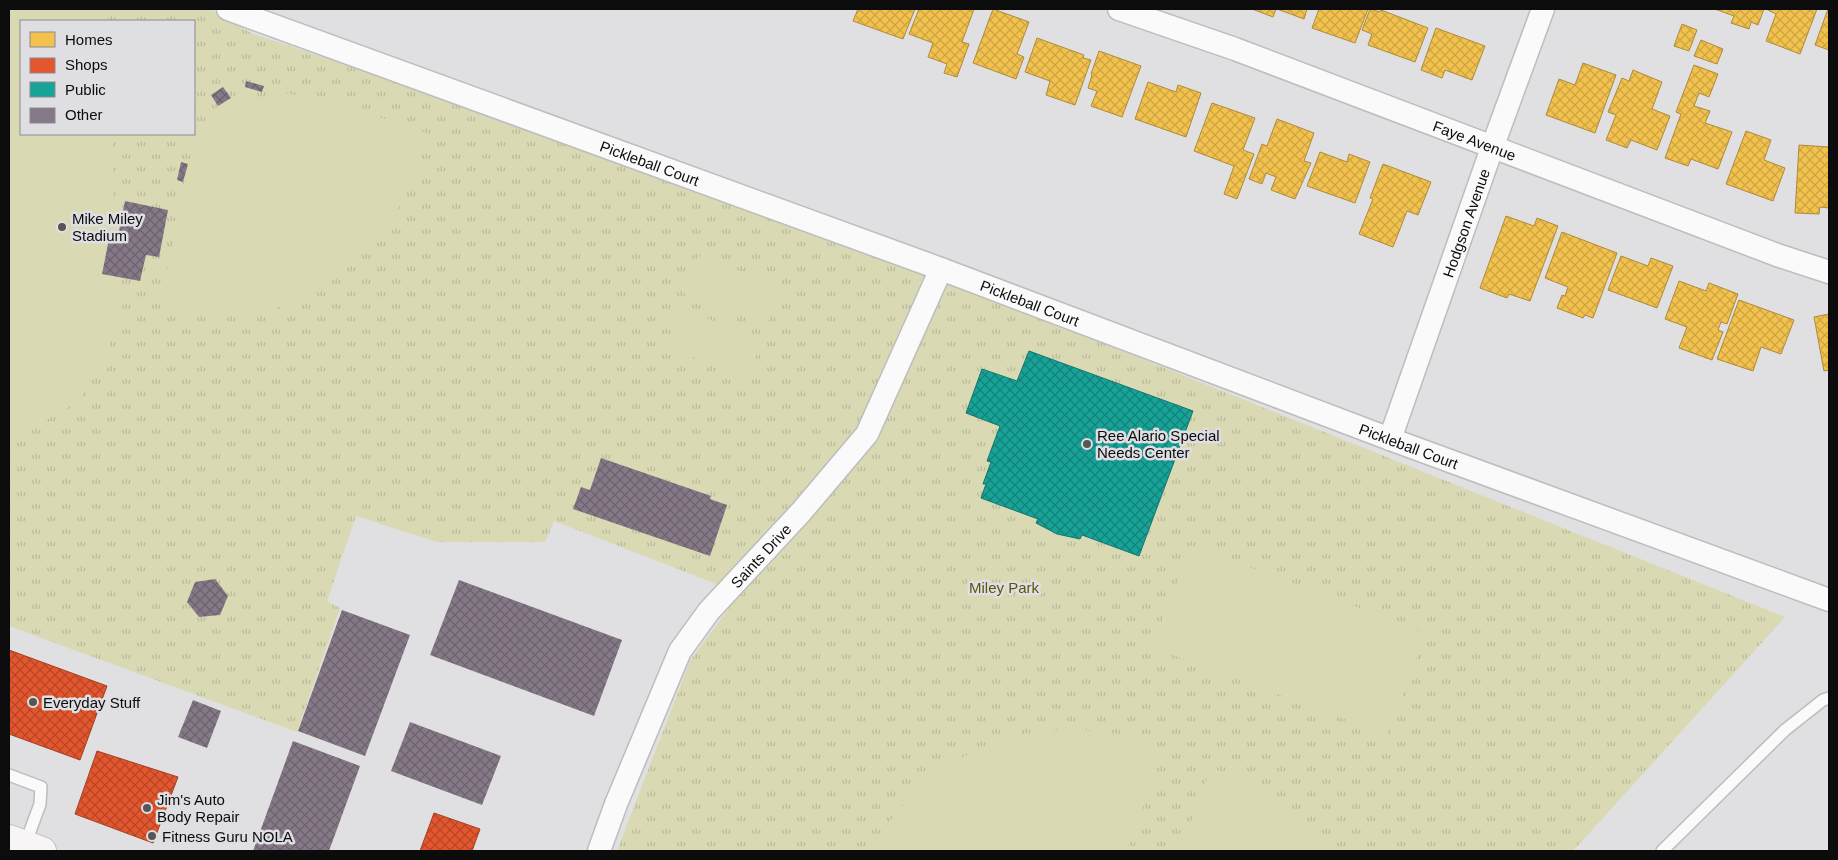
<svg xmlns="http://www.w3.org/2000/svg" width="1838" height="860" viewBox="0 0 1838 860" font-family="Arial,sans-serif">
<defs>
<pattern id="grass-tufts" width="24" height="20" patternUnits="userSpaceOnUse" patternTransform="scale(1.25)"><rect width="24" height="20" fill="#d9dab3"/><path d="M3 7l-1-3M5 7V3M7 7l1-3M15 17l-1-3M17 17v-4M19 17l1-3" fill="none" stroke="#b9ba99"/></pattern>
<pattern id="homes-cross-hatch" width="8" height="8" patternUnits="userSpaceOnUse" patternTransform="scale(1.25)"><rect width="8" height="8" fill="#f2c14e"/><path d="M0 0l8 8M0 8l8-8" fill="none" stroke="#cea543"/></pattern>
<pattern id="shops-cross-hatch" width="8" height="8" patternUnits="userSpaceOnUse" patternTransform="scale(1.25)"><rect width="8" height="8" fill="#e4572e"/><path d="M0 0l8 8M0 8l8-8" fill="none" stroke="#b74626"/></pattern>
<pattern id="public-cross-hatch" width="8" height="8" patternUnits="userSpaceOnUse" patternTransform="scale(1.25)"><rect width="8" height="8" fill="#17a398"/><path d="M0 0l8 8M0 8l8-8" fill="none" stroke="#13837a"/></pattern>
<pattern id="building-cross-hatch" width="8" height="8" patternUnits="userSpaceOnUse" patternTransform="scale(1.25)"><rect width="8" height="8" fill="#867987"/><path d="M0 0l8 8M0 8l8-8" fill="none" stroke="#6c626d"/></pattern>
</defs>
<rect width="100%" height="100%" fill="#e0dfe1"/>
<path fill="url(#grass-tufts)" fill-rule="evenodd" d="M9,9h201l43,25 434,142 1098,441 -212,234h-956l73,-190 50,-68 -186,-72 -9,21h-108l-81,-26 -29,85 13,7 -43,124 -288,-106zM21,21h173v113h-173z"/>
<g fill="#d9dab3">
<polygon points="23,9 108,9 108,21 21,21 21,134 112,134 118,321 104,361 78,402 30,429 9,435 9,10"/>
<polygon points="268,90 333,102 427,133 416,169 401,204 386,227 370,249 304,298 274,309 245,313 209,313 182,311 160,306 194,138 207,140 213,110 230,99 263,105"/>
<polygon points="698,256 781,286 767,325 684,294"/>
<polygon points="679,308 762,339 748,378 665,347"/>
<polygon points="1191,545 1426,633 1387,735 1152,647"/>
<path d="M1075,729l51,6 38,14 -37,102h-257c31,-54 80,-96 141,-114 21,-6 43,-7 64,-8z"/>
<path d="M1211,768c47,14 91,43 119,83h-150z"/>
</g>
<g fill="url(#homes-cross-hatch)" stroke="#ad8b3a">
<polygon points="858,9 915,9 903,39 853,21"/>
<polygon points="919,9 974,9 962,42 969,44 957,77 944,73 947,64 928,57 933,43 909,34"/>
<polygon points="993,9 1029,22 1017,54 1024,57 1016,79 973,63"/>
<polygon points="1252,9 1276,9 1273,17"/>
<polygon points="1277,9 1307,9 1304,19"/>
<polygon points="1319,9 1368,9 1355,43 1312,28"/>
<polygon points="1370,9 1380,12 1381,10 1428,28 1415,62 1368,45 1372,34 1362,30"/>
<polygon points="1715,9 1764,9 1758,25 1751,22 1749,29 1731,23 1734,16"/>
<polygon points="1766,9 1817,9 1800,54 1766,41 1776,14"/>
<polygon points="1828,9 1829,9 1829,50 1815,45"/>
<polygon points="1682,24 1697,30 1689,51 1674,46"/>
<polygon points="1436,28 1485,46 1472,80 1445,70 1442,78 1421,70"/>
<polygon points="1037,38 1084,55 1083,58 1091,60 1075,105 1046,95 1050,81 1025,72"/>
<polygon points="1701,40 1723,49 1717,64 1694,56"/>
<polygon points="1099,51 1141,66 1122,117 1091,106 1097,91 1088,88 1092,75 1091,74"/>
<polygon points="1583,63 1616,75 1595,133 1546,115 1559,79 1575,85"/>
<polygon points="1694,65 1718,74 1709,97 1699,93 1694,106 1710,111 1705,123 1732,132 1718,169 1691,159 1688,166 1665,158 1681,114 1676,112"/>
<polygon points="1633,70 1662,82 1652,109 1670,116 1657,150 1631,140 1627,148 1606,140 1616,115 1608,112 1622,78 1629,81"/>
<polygon points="1148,82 1176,92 1178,85 1201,93 1186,137 1135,119"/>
<polygon points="1212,103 1255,118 1243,150 1254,154 1237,199 1224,194 1234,166 1194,151"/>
<polygon points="1277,119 1314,133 1304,161 1311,163 1295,199 1271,190 1276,177 1266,173 1262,184 1249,179 1262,144 1267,146"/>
<polygon points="1746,131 1771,140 1764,160 1785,168 1773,201 1726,184"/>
<polygon points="1799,145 1829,147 1829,208 1820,207 1819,214 1795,213"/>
<polygon points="1320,152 1347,162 1349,154 1370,162 1355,203 1307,186"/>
<polygon points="1383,164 1431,182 1418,215 1407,211 1393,247 1359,234 1373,199 1370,198"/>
<polygon points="1506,216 1534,226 1537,218 1558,226 1530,301 1509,294 1507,298 1480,288"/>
<polygon points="1562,232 1617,253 1593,318 1585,315 1583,318 1557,308 1562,295 1565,296 1568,287 1545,278"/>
<polygon points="1621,256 1648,266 1651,258 1673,266 1657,308 1608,290"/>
<polygon points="1679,281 1706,291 1709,283 1738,294 1727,324 1721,322 1718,330 1723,332 1712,360 1679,348 1687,327 1665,319"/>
<polygon points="1739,300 1794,320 1781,354 1761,347 1753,371 1717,359"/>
<polygon points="1829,314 1829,370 1824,371 1814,317"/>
</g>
<g fill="url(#shops-cross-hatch)" stroke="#a34024">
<polygon points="9,650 107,686 80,760 9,734"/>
<polygon points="97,751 178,777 153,843 75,814"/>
<polygon points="434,813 480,829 472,851 420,851"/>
</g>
<polygon fill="url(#public-cross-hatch)" stroke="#14766e" points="1029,351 1193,411 1139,556 1082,535 1080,539 1057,534 1036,523 1038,519 981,498 986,484 983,484 991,462 987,461 1000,426 966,413 982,369 1017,381"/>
<g fill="url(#building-cross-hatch)">
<polygon points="246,81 264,86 262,92 245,87"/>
<polygon points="223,87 231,98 218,106 211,95"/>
<polygon points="181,162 188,164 183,182 177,180"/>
<polygon points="125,201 168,210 159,257 146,255 140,281 102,274 109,239 117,241"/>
<polygon points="601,458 711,496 710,499 727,505 710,556 573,509 581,487 590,490"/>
<polygon points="215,579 228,596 220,615 199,617 187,602 195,582"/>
<polygon points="459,580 622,640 594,716 430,655"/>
<polygon points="342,610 410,635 365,756 298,731"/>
<polygon points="193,700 221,711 207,748 178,737"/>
<polygon points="410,722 501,756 482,805 391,771"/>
<polygon points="293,741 360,766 329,851 253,851"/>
</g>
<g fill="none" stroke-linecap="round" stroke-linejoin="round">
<g stroke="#bdbcbe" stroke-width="14">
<g id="lane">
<polyline points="9,775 41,787 40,804 25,845"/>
<polyline points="1662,851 1785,730 1823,700 1829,698"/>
</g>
</g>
<g stroke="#bdbcbe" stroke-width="25">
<g id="street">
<path id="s1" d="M228,9l713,260 449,170 439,161"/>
<path id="s2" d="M1119,9l116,40 542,206 52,17"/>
<path id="s3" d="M1390,439l102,-291 51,-139"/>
<path id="s4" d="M599,851l17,-47 64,-153 29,-40 92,-99 66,-78 74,-165"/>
</g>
</g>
<g stroke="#bdbcbe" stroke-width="30">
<polyline id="secondary" points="9,839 42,851"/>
</g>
<use href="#lane" stroke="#fafafa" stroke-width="11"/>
<use href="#street" stroke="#fafafa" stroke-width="22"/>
<use href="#secondary" stroke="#f8f5f7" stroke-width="28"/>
</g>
<g fill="#565657" stroke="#dfdee2" stroke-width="2">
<circle cx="62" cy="227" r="5"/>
<circle cx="1087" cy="444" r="5"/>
<circle cx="33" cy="702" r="5"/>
<circle cx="147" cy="808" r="5"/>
<circle cx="152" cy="836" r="5"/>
</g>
<g text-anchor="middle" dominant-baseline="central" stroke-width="5" stroke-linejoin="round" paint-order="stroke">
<g font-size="15" fill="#0c0c0d" stroke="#dfdee2">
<text stroke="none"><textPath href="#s2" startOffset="379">Faye Avenue</textPath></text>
<text stroke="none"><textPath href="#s1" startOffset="449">Pickleball Court</textPath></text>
<text stroke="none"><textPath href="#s3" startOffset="229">Hodgson Avenue</textPath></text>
<text stroke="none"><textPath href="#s1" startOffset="854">Pickleball Court</textPath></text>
<text stroke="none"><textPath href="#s1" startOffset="1259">Pickleball Court</textPath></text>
<text stroke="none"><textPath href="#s4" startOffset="341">Saints Drive</textPath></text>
</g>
<g font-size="15" fill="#0c0c0d" stroke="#dfdee2" text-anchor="start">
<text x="72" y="218">Mike Miley<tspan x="72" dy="17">Stadium</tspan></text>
<text x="1097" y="435">Ree Alario Special<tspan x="1097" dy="17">Needs Center</tspan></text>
<text x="43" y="702">Everyday Stuff</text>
<text x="157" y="799">Jim's Auto<tspan x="157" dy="17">Body Repair</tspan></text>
<text x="162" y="836">Fitness Guru NOLA</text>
</g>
<g font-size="15" fill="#58590a" stroke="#dfdee2">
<text x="1004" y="587">Miley Park</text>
</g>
</g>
<rect width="1838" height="860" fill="none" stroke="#0c0c0d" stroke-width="20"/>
<rect x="20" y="20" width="175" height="115" fill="#dfdee2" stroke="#8b8a8d"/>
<rect x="30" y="32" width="25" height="15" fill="#f2c14e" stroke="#8b8a8d"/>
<text x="65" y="45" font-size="15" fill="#0c0c0d">Homes</text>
<rect x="30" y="58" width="25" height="15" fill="#e4572e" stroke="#8b8a8d"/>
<text x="65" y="70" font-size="15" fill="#0c0c0d">Shops</text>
<rect x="30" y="82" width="25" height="15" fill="#17a398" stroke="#8b8a8d"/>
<text x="65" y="95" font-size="15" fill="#0c0c0d">Public</text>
<rect x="30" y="108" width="25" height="15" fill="#867987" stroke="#8b8a8d"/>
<text x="65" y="120" font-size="15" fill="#0c0c0d">Other</text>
</svg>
